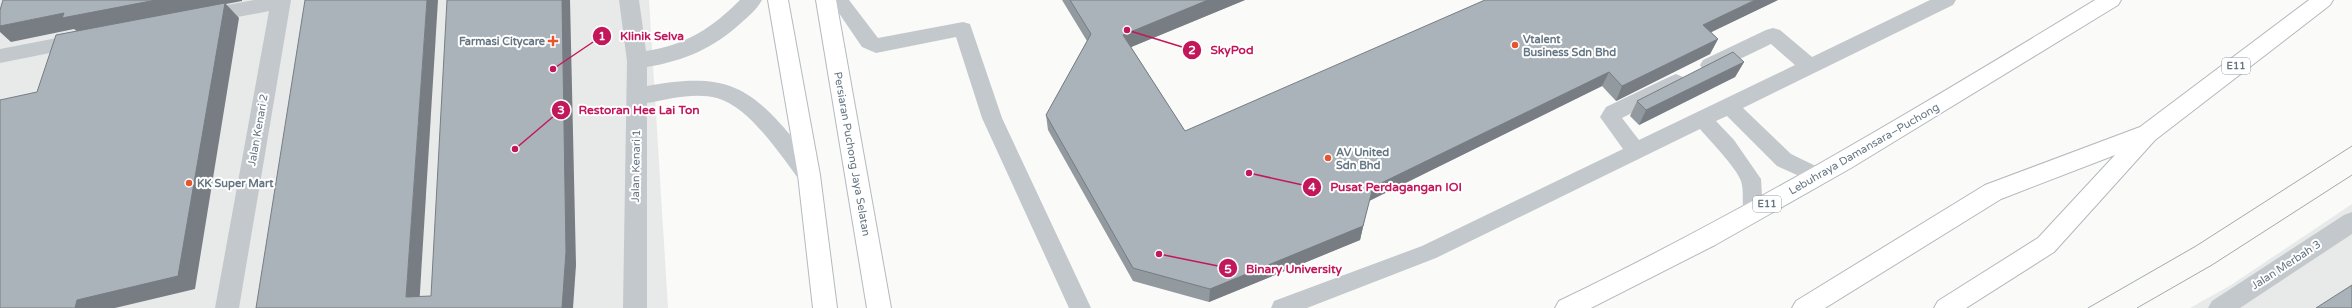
<svg xmlns="http://www.w3.org/2000/svg" width="2352" height="308" viewBox="0 0 2352 308" font-family="'Varela Round',sans-serif">
<rect width="100%" height="100%" fill="#fafaf8"/>
<g fill="#e8e9e9">
<polygon points="0,0 649,0 668,308 0,308"/>
<polygon points="2352,204 2352,308 2190,308 2231,285"/>
</g>
<g fill="none" stroke-linecap="round" stroke-linejoin="round">
<g stroke="#b3babf" stroke-width="2">
<g id="secondary">
<polygon points="768,0 788,0 820,175 837,308 813,308 798,175"/>
<polygon points="816,0 836,0 891,308 867,308"/>
</g>
</g>
<g stroke="#b4b9bd" stroke-width="2">
<g id="motorway">
<path d="M2095,0h26l-3,5 -267,163 -136,77 -124,63h-36l4,-7c185,-89 361,-194 536,-301z"/>
<polygon points="2309,0 2333,0 2330,5 2155,140 2054,252 1966,308 1934,308 1938,301 2038,238 2115,155 2001,199 1825,308 1792,308 1796,301 1985,185 2140,127"/>
</g>
</g>
<g fill="#c3c8cc" fill-rule="evenodd">
<polygon points="254,0 288,0 289,2 286,7 280,9 206,23 199,21 197,16 199,11 206,9"/>
<polygon points="830,0 849,0 878,38 963,22 970,24 1002,118 1091,308 1069,308 982,118 956,37 876,53 862,47"/>
<path d="M1930,0h26l-3,5 -210,103 48,46 33,16 3,6 -3,6 -7,2 -40,-18 -50,-50 -11,5 18,19 27,39 2,33 -3,6 -7,3 -7,-3c-6,-12 -1,-25 -5,-37 -5,-14 -31,-40 -41,-52l-264,129 -129,50h-36l3,-7 148,-55 201,-97 -23,-32 6,-10 63,-30 7,-3 7,3 3,5 -3,5 -61,31 17,22 156,-75 -24,-21 -54,26 -7,2 -7,-2 -3,-5 3,-5 63,-30 7,-2 7,2 32,27z"/>
<polygon points="78,34 85,36 87,41 85,46 0,63 0,49"/>
</g>
<g fill="#c3c8cc" fill-rule="evenodd">
<polygon points="271,0 291,0 239,308 215,308"/>
<path d="M619,0h20l7,51c40,-6 66,-23 94,-51h22c-5,9 -13,16 -21,23 -27,25 -57,38 -94,44v19c70,-12 98,-6 144,50 10,12 22,25 29,39l-3,7 -8,2 -8,-2c-20,-26 -51,-75 -84,-84 -22,-6 -48,1 -70,5v205h-24l4,-247z"/>
<polygon points="2352,212 2352,234 2240,308 2208,308 2212,301 2344,215"/>
</g>
<use href="#secondary" fill="#fff" fill-rule="evenodd"/>
<use href="#motorway" fill="#fff" fill-rule="evenodd"/>
<g stroke="#a2aab0" stroke-width="1">
<polyline points="2088,308 2196,246 2352,146"/>
<polyline points="2137,308 2212,265 2352,175"/>
</g>
</g>
<g fill="#929a9f">
<polygon points="1062,0 1245,0 1131,47 1185,131 1778,0 1711,32 1718,39 1710,54 1616,101 1602,86 1369,201 1360,240 1209,302 1133,281 1048,130 1046,115 1087,41"/>
<polygon points="1744,62 1735,77 1639,125 1630,116 1637,101"/>
</g>
<g fill="#777d82">
<polygon points="156,0 242,0 242,1 226,4 239,18 195,289 115,308 75,308 78,32 74,29 11,42 0,32 0,26 64,13"/>
<polygon points="427,0 438,0 419,308 406,297"/>
<polygon points="562,0 570,0 576,265 573,308 562,308"/>
<polygon points="1208,0 1245,0 1124,50 1123,35"/>
<polygon points="1755,0 1778,0 1695,40 1703,25"/>
<polygon points="1718,39 1710,54 1616,101 1622,86"/>
<polygon points="1744,62 1735,77 1639,125 1646,110"/>
<polygon points="1609,72 1602,86 1369,201 1360,240 1209,302 1210,289 1373,187"/>
</g>
<g fill="#aab3b9" stroke="#777d82">
<polygon points="3,0 156,0 62,18 64,13 0,26 0,10"/>
<polygon points="305,0 427,0 406,297 431,296 447,0 562,0 566,252 562,308 256,308"/>
<polygon points="1070,0 1208,0 1123,35 1185,131 1485,0 1755,0 1703,25 1718,39 1622,86 1609,72 1373,187 1363,226 1210,289 1133,268 1046,115 1091,34"/>
<polygon points="225,3 178,276 77,300 75,308 0,308 0,100 37,92 56,35"/>
<polygon points="1733,52 1744,62 1646,110 1637,101"/>
<polygon points="2352,285 2352,308 2316,308"/>
</g>
<g fill="#e4572e" stroke="#fff" stroke-width="1.5">
<path d="M551 35h4v4h4v4h-4v4h-4v-4h-4v-4h4z"/>
<circle cx="1515" cy="45" r="4"/>
<circle cx="1328" cy="158" r="4"/>
<circle cx="189" cy="183" r="4"/>
</g>
<g text-anchor="middle" dominant-baseline="central" stroke-width="4" stroke-linejoin="round" paint-order="stroke">
<g fill="#fff" stroke="#939fa8" stroke-width="1">
<rect x="2222" y="58" width="28" height="16" rx="3"/>
<rect x="1753" y="196" width="28" height="16" rx="3"/>
</g>
<g font-size="10" font-weight="bold" fill="#657683">
<text x="2236" y="66">E11</text>
<text x="1767" y="204">E11</text>
</g>
<g font-size="11" font-weight="bold" fill="#657683" stroke="#fff" text-anchor="start">
<text x="1523" y="39">Vtalent<tspan x="1523" dy="13">Business Sdn Bhd</tspan></text>
<text x="545" y="41" text-anchor="end">Farmasi Citycare</text>
<text x="1336" y="152">AV United<tspan x="1336" dy="13">Sdn Bhd</tspan></text>
<text x="197" y="183">KK Super Mart</text>
</g>
<g font-size="11" fill="#657683" stroke="#fff">
<text transform="translate(258 130) rotate(-80)">Jalan Kenari 2</text>
<text transform="translate(1864 149) rotate(-30)">Lebuhraya Damansara–Puchong</text>
<text transform="translate(852 154) rotate(80)">Persiaran Puchong Jaya Selatan</text>
<text transform="translate(636 166) rotate(-89)">Jalan Kenari 1</text>
<text transform="translate(2286 265) rotate(-33)">Jalan Merbah 3</text>
</g>
</g>
<path fill="none" stroke="#c2185b" stroke-width="1.5" d="M553 69L602 36M1127 30L1192 50M515 149L561 110M1249 173L1312 187M1159 254L1228 268"/>
<g fill="#c2185b" stroke="#fff" stroke-width="1.5">
<circle cx="553" cy="69" r="4"/>
<circle cx="1127" cy="30" r="4"/>
<circle cx="515" cy="149" r="4"/>
<circle cx="1249" cy="173" r="4"/>
<circle cx="1159" cy="254" r="4"/>
<circle cx="602" cy="36" r="10"/>
<circle cx="1192" cy="50" r="10"/>
<circle cx="561" cy="110" r="10"/>
<circle cx="1312" cy="187" r="10"/>
<circle cx="1228" cy="268" r="10"/>
</g>
<g font-size="12" text-anchor="middle" font-weight="bold" fill="#fff">
<text x="602" y="40">1</text>
<text x="1192" y="54">2</text>
<text x="561" y="114">3</text>
<text x="1312" y="191">4</text>
<text x="1228" y="273">5</text>
</g>
<g font-size="12" text-anchor="middle" font-weight="bold" fill="#c2185b" stroke="#fff" stroke-width="4" stroke-linejoin="round" paint-order="stroke">
<text x="652" y="40">Klinik Selva</text>
<text x="1232" y="54">SkyPod</text>
<text x="639" y="114">Restoran Hee Lai Ton</text>
<text x="1396" y="191">Pusat Perdagangan IOI</text>
<text x="1294" y="273">Binary University</text>
</g>
</svg>
